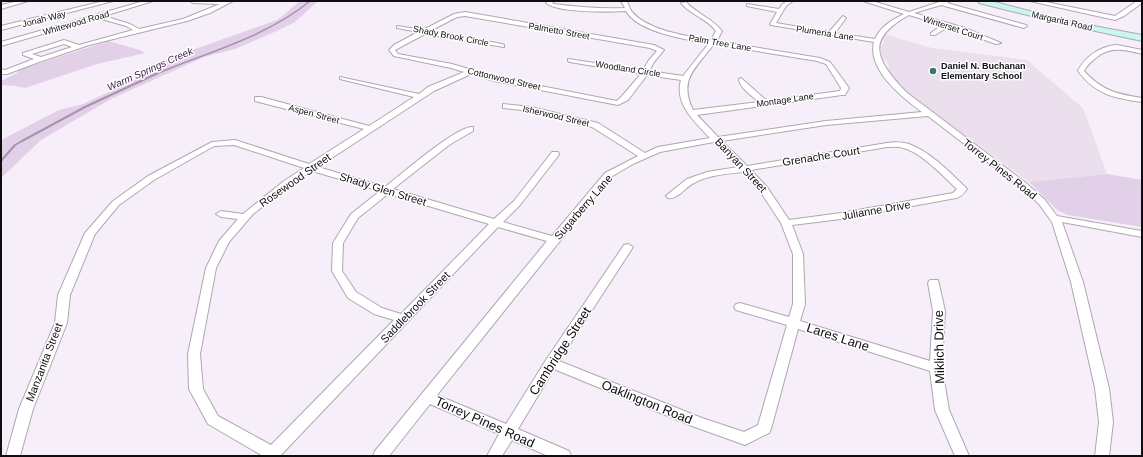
<svg xmlns="http://www.w3.org/2000/svg" width="1143" height="457" viewBox="0 0 1143 457" font-family="Helvetica,sans-serif">
<rect width="100%" height="100%" fill="#f6eef9"/>
<polygon fill="#ebdfee" points="884,34 932,48 1027,60 1083,108 1107,174 1029,182 902,89 886,70 889,68 887,62 882,59 880,46 883,45"/>
<g fill="#e2cfe8">
<path d="M300,1h18l-23,21 -16,8 -44,19 -31,8 -93,42 -70,41 -40,38v-37l4,-3 54,-28 24,-6 28,-13 8,-6 27,-10 7,-4 3,-5 11,-7 110,-39c9,-6 15,-13 23,-19z"/>
<polygon points="108,41 140,50 145,53 97,64 25,88 16,86 1,85 1,81 17,73 19,70"/>
<polygon points="1107,174 1142,180 1142,227 1068,215 1057,210 1029,182"/>
</g>
<g fill="none" stroke-linecap="round" stroke-linejoin="round">
<path stroke="#a992b0" stroke-width="1.5" d="M154,75c53,-23 111,-37 156,-74"/>
<polyline stroke="#a992b0" stroke-width="2" points="1,161 15,145 22,141 85,107 156,74"/>
<g stroke="#afa7b1" stroke-width="2">
<g id="street">
<polygon points="19,1 28,1 1,9 1,5"/>
<polygon points="104,1 113,1 1,30 1,26"/>
<path d="M144,1h9l-49,15 26,8 9,5 44,-10 37,-15 -27,-1 -3,-2h43l-23,12 -23,8 -98,24 -50,17 -32,12h-6v-5l4,1 29,-11 -11,-4v-2l41,-13 15,5 54,-15 -7,-4 -28,-8 -97,28v-4zM64,44l8,3 -31,10 -9,-3z"/>
<path d="M548,1h6l-2,2 2,1c24,3 47,5 71,4l-4,-7h6c1,3 3,8 5,11 16,19 56,24 79,28l5,-9c-9,-12 -25,-16 -35,-28l5,-1c11,12 26,16 36,29l-5,10 103,17 10,4 19,26 -4,7h-3l-145,20 21,22 108,-16 96,-9c-19,-14 -55,-42 -48,-70l-103,-17 -1,-1 7,-12 -30,-6v-2l32,5c4,-6 6,-8 14,-8l-7,5 -10,17 53,9 14,-16 3,2 -11,15 40,6c6,-13 17,-19 29,-25l-41,-13h9l37,11 33,-11h9l-4,2 79,22 1,1 -3,2 -83,-23 -27,8 51,15 36,15 -5,1 -48,-17 -13,8h-4v-2l11,-8 -33,-10c-45,25 -33,45 -3,77l120,91 19,17 12,16 85,15v6l-80,-15 21,60 26,106 4,34 -4,34h-14l4,-34 -4,-34 -24,-106 -19,-60 -13,-18 -19,-17 -92,-71 -102,9 -104,16 25,25 140,-23c7,-1 15,-1 22,1 21,8 40,27 56,43l2,2c-3,4 -6,8 -11,9l-115,21 -49,6 11,29 2,50 -5,17 130,40 3,-50 -5,-28 2,-3h8l7,31 -3,57 7,42 20,46h-14l-20,-46 -5,-39 -132,-42 -27,100 -2,4 -24,12 -53,-19 -138,-57 -36,60 51,22 2,5h-23l-36,-16 -10,16h-15l12,-22 -69,-30 -41,52h-16l2,-5 172,-210 -49,-14 -218,229h-17l-55,-32 -19,-35 -1,-35 18,-86 13,-27 19,-22 -17,-2 -5,-3 5,-3 22,3 41,-33 20,-13 -70,-23 -20,1 -60,34 -35,25 -24,29 -25,61 -3,28 -34,86 -13,47h-14l13,-47 36,-86 3,-28 27,-62 28,-32 35,-25 64,-34 23,-2 74,24 55,-35 -109,-28v-4h6l108,29 45,-29 -74,-18v-2l79,17 9,-7 36,-15 -13,-4 -57,-12 -5,-6 5,-5 24,-13 -21,-4v-2l26,4 31,-16 11,-2 189,33 10,5 -10,12 -5,9 34,5 26,-33c-23,-3 -71,-11 -83,-32 -16,1 -68,2 -80,-8zM465,16l185,32 7,3 -8,9 -6,10 -75,-11v2l2,1 71,12 -19,22 -5,5 -122,-24 -43,-13 -54,-10 -3,-4 30,-16 79,13v-2l-2,-1 -72,-13 27,-14zM714,44l103,17 9,3 15,24 -1,3 -73,10 -26,-23 -2,1c0,8 13,17 20,23l-66,8c-15,-31 3,-42 21,-66zM471,74l23,7 124,24 10,-5 19,-25 34,5c-7,24 14,42 29,58l-52,9 -13,6 -47,-30 -67,-16 -28,-3v4l28,3 61,16 46,29 -33,17 -53,63 -49,-14 17,-17 38,-49 1,-2 -1,-2h-6l-38,49 -20,18 -101,-30 56,-44 24,-14v-4c-14,-3 -74,49 -88,60l-67,-20 116,-76zM714,142l24,25 -31,5 -20,7 -19,15 -2,2 2,2c10,2 17,-11 26,-15 14,-8 33,-9 49,-11l17,19 21,32 12,31v50l-4,13 -49,-14 -4,1 -2,3 2,3 51,15 -29,100 -14,7 -42,-14 -143,-57 74,-114 -5,-3 -4,1 -78,115 -40,64 -69,-29 174,-218 22,-13 27,-12zM887,147c5,0 11,-1 16,1 18,4 40,28 54,41l-4,4 -112,20 -52,7 -22,-33 -16,-17zM312,171l68,20 -29,23 -18,29 -1,28 16,27 26,16 20,6 -123,125 -53,-29 -15,-27 -3,-35 16,-86 13,-26 24,-28 37,-29zM388,194l101,30 -88,90 -19,-6 -26,-16 -14,-21 1,-28 15,-25z"/>
<polygon points="1030,1 1041,1 1115,16 1137,1 1142,1 1142,3 1124,16 1115,20"/>
<path d="M1117,45l25,5v4c-17,-4 -30,-8 -45,3 -5,4 -10,8 -13,14 18,20 33,23 58,27v4c-28,-4 -46,-7 -64,-31 7,-15 23,-25 39,-26z"/>
</g>
</g>
<g stroke="#afa7b1" stroke-width="2">
<polygon id="secondary" points="978,1 991,1 1072,22 1142,35 1142,41 1072,26 979,3"/>
</g>
<use href="#street" fill="#fff" fill-rule="evenodd"/>
<use href="#secondary" fill="#cbf6ed" fill-rule="evenodd"/>
</g>
<circle fill="#367868" stroke="#fff" stroke-width="1.5" cx="933" cy="71" r="4"/>
<g text-anchor="middle" dominant-baseline="central" stroke-width="3" stroke-linejoin="round" paint-order="stroke">
<g font-size="9" fill="#0f0d10" stroke="#fff">
<text transform="translate(44 19) rotate(-14)">Jonah Way</text>
<text transform="translate(1062 21) rotate(13)">Margarita Road</text>
<text transform="translate(76 23) rotate(-16)">Whitewood Road</text>
<text transform="translate(953 28) rotate(18)">Winterset Court</text>
<text transform="translate(559 31) rotate(10)">Palmetto Street</text>
<text transform="translate(825 33) rotate(9)">Plumeria Lane</text>
<text transform="translate(451 36) rotate(11)">Shady Brook Circle</text>
<text transform="translate(720 43) rotate(10)">Palm Tree Lane</text>
<text transform="translate(628 69) rotate(9)">Woodland Circle</text>
<text transform="translate(504 79) rotate(13)">Cottonwood Street</text>
<text transform="translate(785 100) rotate(-8)">Montage Lane</text>
<text transform="translate(314 114) rotate(15)">Aspen Street</text>
<text transform="translate(556 116) rotate(13)">Isherwood Street</text>
</g>
<g font-size="9" font-weight="bold" fill="#0f0d10" stroke="#fff" text-anchor="start">
<text x="941" y="66">Daniel N. Buchanan<tspan x="941" dy="10">Elementary School</tspan></text>
</g>
<g font-size="10" font-style="italic" fill="#3b1c44" stroke="#fff">
<text transform="translate(150 69) rotate(-24)">Warm Springs Creek</text>
</g>
<g font-size="11" fill="#0f0d10" stroke="#fff">
<text transform="translate(821 156) rotate(-9)">Grenache Court</text>
<text transform="translate(741 165) rotate(47)">Banyan Street</text>
<text transform="translate(1000 169) rotate(38)">Torrey Pines Road</text>
<text transform="translate(295 180) rotate(-35)">Rosewood Street</text>
<text transform="translate(383 189) rotate(17)">Shady Glen Street</text>
<text transform="translate(583 207) rotate(-49)">Sugarberry Lane</text>
<text transform="translate(876 210) rotate(-10)">Julianne Drive</text>
<text transform="translate(415 307) rotate(-46)">Saddlebrook Street</text>
<text transform="translate(44 362) rotate(-69)">Manzanita Street</text>
</g>
<g font-size="13" fill="#0f0d10" stroke="#fff">
<text transform="translate(838 337) rotate(18)">Lares Lane</text>
<text transform="translate(939 347) rotate(-91)">Miklich Drive</text>
<text transform="translate(560 351) rotate(-57)">Cambridge Street</text>
<text transform="translate(647 402) rotate(22)">Oaklington Road</text>
<text transform="translate(485 422) rotate(24)">Torrey Pines Road</text>
</g>
</g>
<rect width="1143" height="457" fill="none" stroke="#0f0d10" stroke-width="4"/>
</svg>
